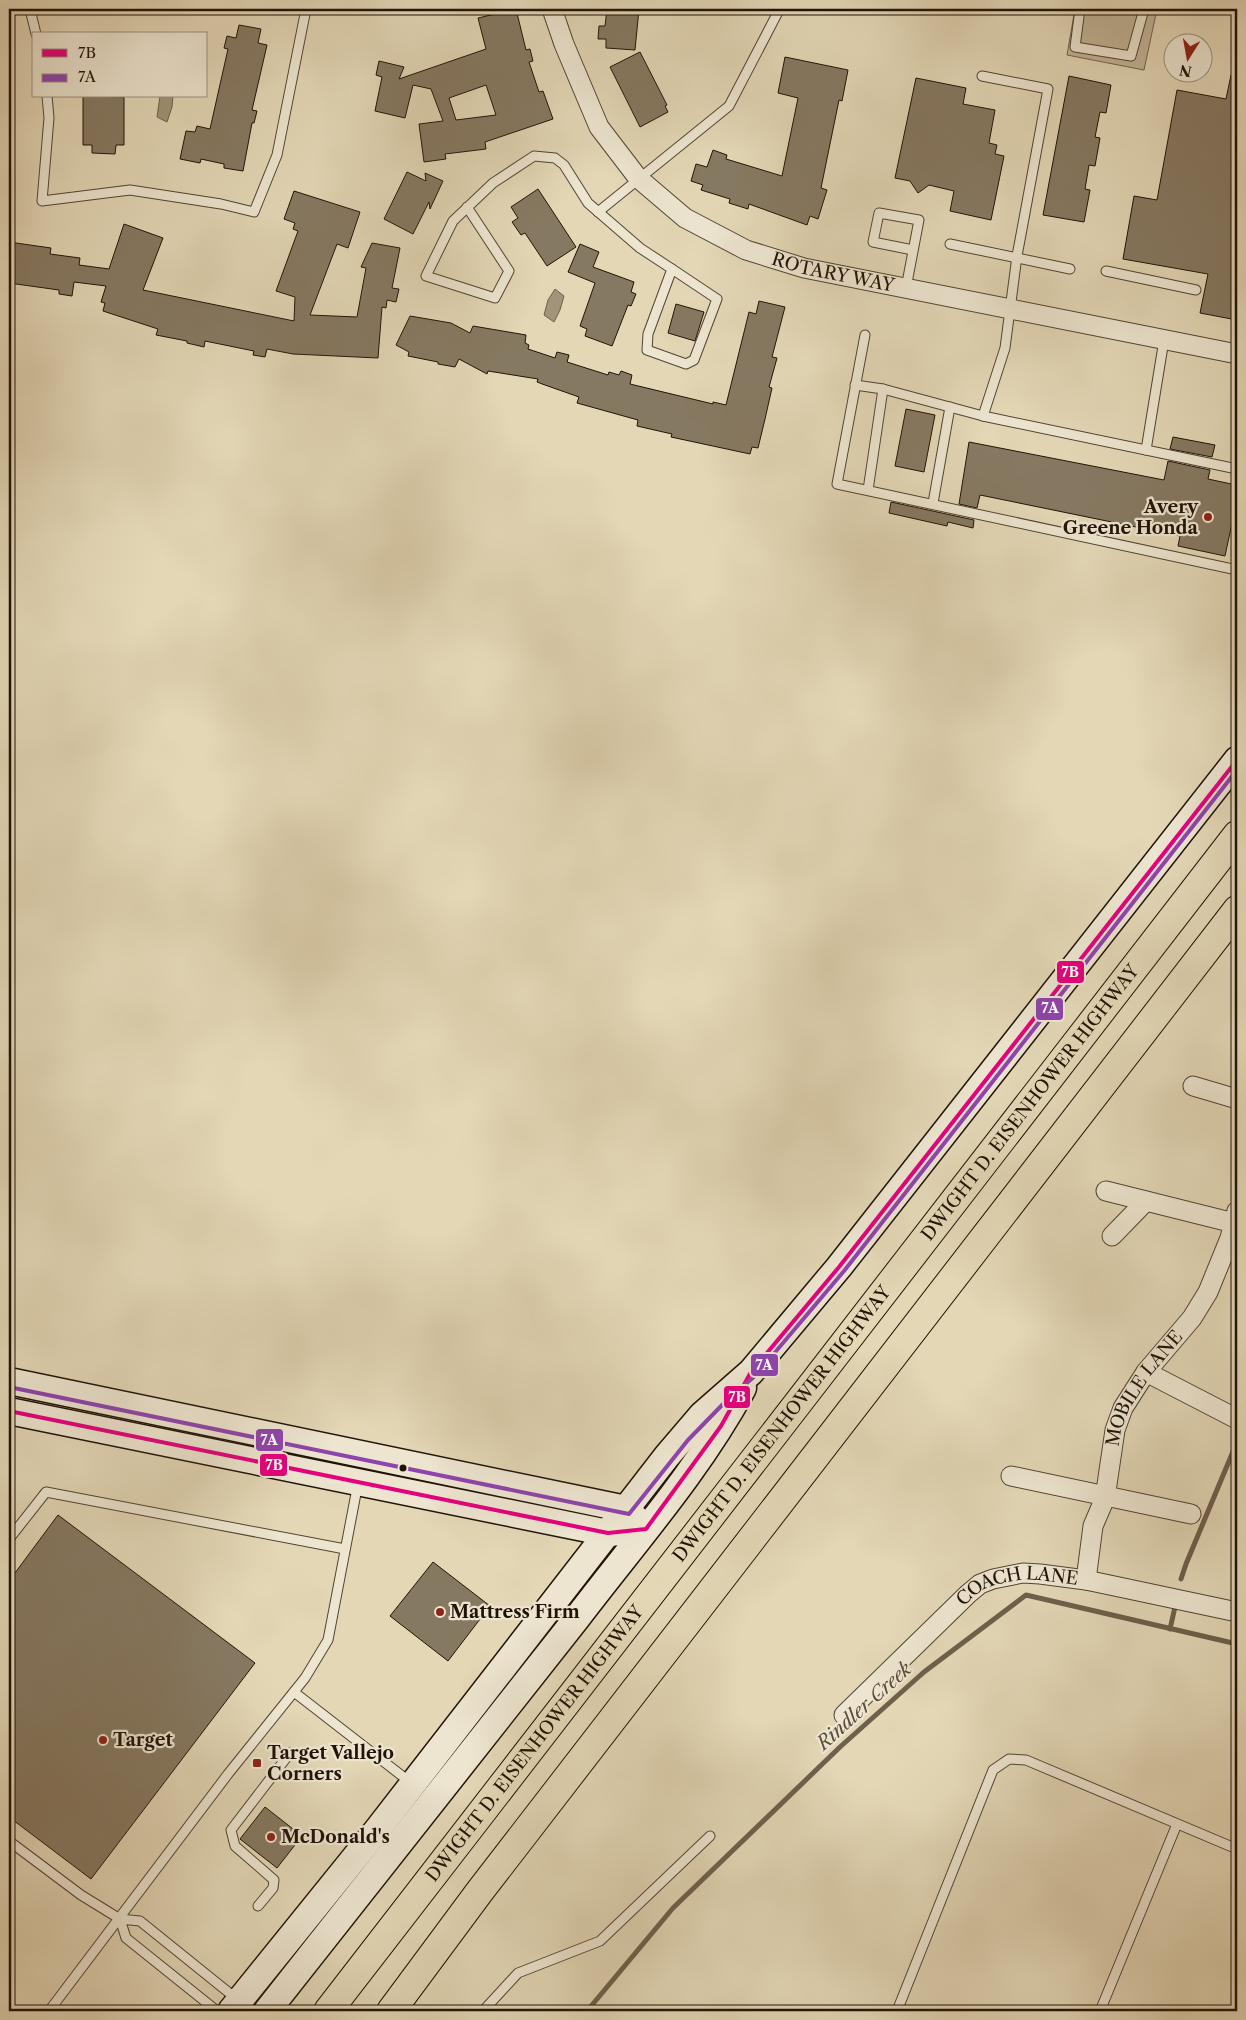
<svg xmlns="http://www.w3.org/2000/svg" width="1246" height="2020" viewBox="0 0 1246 2020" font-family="'Libre Caslon Text',serif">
<rect width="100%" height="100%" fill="#e3d7b6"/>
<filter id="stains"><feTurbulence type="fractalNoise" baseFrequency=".004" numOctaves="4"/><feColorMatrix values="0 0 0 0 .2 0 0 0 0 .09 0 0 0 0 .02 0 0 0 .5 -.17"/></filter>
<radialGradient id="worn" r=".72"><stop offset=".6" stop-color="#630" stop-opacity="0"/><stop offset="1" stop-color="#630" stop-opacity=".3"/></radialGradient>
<polygon fill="#c2b698" stroke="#726450" points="1075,9 1157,9 1144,70 1067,55"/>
<g fill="#a1947a" stroke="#6e604c">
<polygon points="160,96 173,96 172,107 167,122 157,117"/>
<polygon points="555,289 564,296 560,310 554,322 544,315 548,300"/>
</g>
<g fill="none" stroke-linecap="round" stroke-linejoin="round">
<g stroke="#6e604c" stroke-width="5">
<polyline points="1181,1579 1186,1564 1237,1442"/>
<polyline points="1170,1629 1175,1607"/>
<polyline points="587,2011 673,1908 840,1747 924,1672 1026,1595 1237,1644"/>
</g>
</g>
<g fill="#867962" stroke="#211307" fill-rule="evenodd">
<path d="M516,9l10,41 4,-1 3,12 -4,1 10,30 4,-1 10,28 -68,23 1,7 -41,5 1,5 -22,3 -5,-38 24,-3 -12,-32 -18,-4 -8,33 -30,-7 7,-34 -6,-2 3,-14 25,6 -5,12 87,-30 -8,-31zM486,85l10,30 -40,5 -7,-22z"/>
<polygon points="607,9 639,9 635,50 606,48 606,39 598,39 599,26 605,26"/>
<polygon points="239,25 261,29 258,43 267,45 252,110 257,111 254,123 252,123 243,171 224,168 224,164 201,159 200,163 180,159 186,131 195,132 197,126 210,129 228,49 224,48 227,36 236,38"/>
<polygon points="640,52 667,105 665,106 668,112 640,127 610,67"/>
<polygon points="785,57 848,70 842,101 839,100 821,188 827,190 818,219 810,216 807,225 749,204 748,209 729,203 730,199 701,190 703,185 691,181 696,164 707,167 713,150 727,155 726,159 782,176 798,98 778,93"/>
<polygon points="1231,75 1237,75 1237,320 1200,313 1208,274 1123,259 1134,196 1157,200 1177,90 1226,99"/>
<polygon points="1069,76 1111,85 1106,113 1100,112 1095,137 1100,138 1095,166 1089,165 1085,189 1090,190 1084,222 1043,215"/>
<polygon points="916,78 966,88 963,104 995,110 989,143 997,145 995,154 1004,156 991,220 950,211 954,191 929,185 918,193 910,181 895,178"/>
<polygon points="83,96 124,97 124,145 116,145 115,154 92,153 92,145 83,145"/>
<polygon points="407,172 426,181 425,173 443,181 430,209 429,202 413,234 384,219"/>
<polygon points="538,189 576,247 547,266 525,233 521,235 512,222 518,218 511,207"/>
<polygon points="294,191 360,212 348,248 337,244 310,315 357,317 366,268 361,267 372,243 400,248 392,288 399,289 396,302 387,300 386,308 382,307 378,358 293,354 267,349 265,357 253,355 254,351 205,341 204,347 187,343 187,341 156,335 158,329 103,311 105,303 101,302 106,286 74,282 72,296 59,294 59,290 9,283 9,242 51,248 50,254 80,258 79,265 109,269 124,224 163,238 143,290 294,321 295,297 276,291 298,231 293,229 295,223 284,219"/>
<polygon points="580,244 599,252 593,267 634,282 631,292 636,294 631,306 628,305 612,346 585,336 587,329 580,326 595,283 568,272"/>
<polygon points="759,301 785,307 772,357 777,358 769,387 772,388 765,419 758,448 752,447 750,454 671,437 672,434 637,426 638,420 577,403 579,397 545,385 537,382 538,379 488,371 487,374 459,359 455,367 438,364 438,362 408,356 409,352 396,345 410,316 451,323 470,333 473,326 526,335 525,343 529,345 528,349 555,358 557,352 569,355 567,362 608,375 609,372 619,375 621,371 632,375 630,384 713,404 713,402 726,405 749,312 756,314"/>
<polygon points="676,304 704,312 695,341 668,333"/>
<polygon points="906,409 935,415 924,472 895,466"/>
<polygon points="1173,437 1215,445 1212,457 1170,449"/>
<polygon points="969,442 1164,480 1168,461 1210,470 1208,479 1236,485 1234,497 1237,501 1237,512 1234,514 1225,556 1178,546 1180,536 980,495 977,508 959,504"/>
<polygon points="891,502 974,520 973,528 948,522 947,526 889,513"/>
<polygon points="58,1515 255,1663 91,1879 9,1817 9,1581"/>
<polygon points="433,1562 490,1606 448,1661 390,1616"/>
<polygon points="265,1807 302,1836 277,1868 240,1839"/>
</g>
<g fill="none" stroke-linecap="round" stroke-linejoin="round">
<g stroke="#524433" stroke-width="11">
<g id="lane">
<polyline points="30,9 36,34"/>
<polyline points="1080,9 1075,47 1131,56 1144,9"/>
<polyline points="982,76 1048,89 1017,256 1005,348 983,416"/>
<polyline points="47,96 49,118 42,201 130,190 221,204 254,212 277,155 306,9"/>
<polyline points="467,207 509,271 495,298 426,276 453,221 493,183 534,156 555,158 564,165 588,203 640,248 672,269"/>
<polyline points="598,212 729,106 777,14 773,9"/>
<polyline points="950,244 1070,269"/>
<polygon points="672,269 717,299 694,360 686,364 647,350 648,334"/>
<polyline points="1106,271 1196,290"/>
<polyline points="906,288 919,220 879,213 873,242 913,250"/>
<polyline points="865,335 837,484 1237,570"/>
<polyline points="855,385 883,389 868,490"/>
<polyline points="883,389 983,416 1237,469"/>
<polyline points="1146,450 1164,340"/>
<polyline points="933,503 950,407"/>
<polyline points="9,1539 46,1492 345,1549"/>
<polyline points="294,1692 410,1782"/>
<polyline points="9,1841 81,1895 120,1919 140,1921 238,2000"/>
<polyline points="258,1906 273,1888 274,1880 235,1846 231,1830 290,1753"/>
<polyline points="120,1919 126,1938 217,2011"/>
<polyline points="49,2011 228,1774 305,1678 328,1640 358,1483"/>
<polyline points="483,2011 518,1973 600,1941 710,1836"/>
<polyline points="897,2011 993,1770 1009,1759 1026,1760 1237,1849"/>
<polyline points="1100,2011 1177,1824"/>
</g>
</g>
<g stroke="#524433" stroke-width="21">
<g id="street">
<path id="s1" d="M552,9l12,35 35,83 39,51 47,40 61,32 58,18 433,86"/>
<polyline points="1193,1086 1237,1099"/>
<polyline points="1106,1191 1234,1223"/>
<polyline points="1112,1236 1146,1201"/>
<polyline points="1146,1372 1237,1419"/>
<polyline points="1011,1476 1191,1514"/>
<path id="s2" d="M1086,1580l7,-54 12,-28 10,-68 8,-22 23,-36 46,-54 16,-26 22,-54 7,-27"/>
<path id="s3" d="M844,1715l124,-121 12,-10 13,-5 30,-6 17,1 46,6 151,32"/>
</g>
</g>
<g stroke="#211307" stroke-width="29">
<g id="secondary">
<polyline points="9,1381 626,1509 636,1519"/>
<polyline points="9,1411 608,1533 622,1532"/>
<polyline points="231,2011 378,1829 667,1456 702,1415 751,1372 839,1267 1237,760"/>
<path d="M267,2011c103,-131 207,-261 310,-393 57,-75 121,-147 166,-230"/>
</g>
</g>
<g stroke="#211307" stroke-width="30">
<g id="highway">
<path id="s4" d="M328,2011l909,-1176"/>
<polyline points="391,2011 480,1891 1237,910"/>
</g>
</g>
<use href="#lane" stroke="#ede5d0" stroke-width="9"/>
<use href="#street" stroke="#ede5d0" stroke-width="19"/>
<use href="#secondary" stroke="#ede5d0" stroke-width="26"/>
<use href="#highway" stroke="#e3d7b6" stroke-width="28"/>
<g stroke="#ede5d0" stroke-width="8">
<polyline id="bus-1" points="9,1411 608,1533 646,1529 721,1426 751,1372 839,1267 1237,760"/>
</g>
<g stroke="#ede5d0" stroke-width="8">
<polyline id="bus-2" points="9,1387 629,1514 688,1440 726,1401 755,1376 844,1271 1237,770"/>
</g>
<use href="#bus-1" stroke="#e5007d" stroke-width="4"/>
<use href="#bus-2" stroke="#8e44ad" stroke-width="4"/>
</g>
<g fill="#8f2418" stroke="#ede5d0" stroke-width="2">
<circle cx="1208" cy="517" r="5"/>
<circle cx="440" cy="1612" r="5"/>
<circle cx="103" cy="1740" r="5"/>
<rect x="252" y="1758" width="10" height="10" rx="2.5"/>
<circle cx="271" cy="1837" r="5"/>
</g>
<circle fill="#211307" stroke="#ede5d0" stroke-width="2" cx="403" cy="1468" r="4.5"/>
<g text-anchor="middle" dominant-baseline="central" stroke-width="4.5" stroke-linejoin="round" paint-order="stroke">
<g font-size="18" fill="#211307" stroke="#ede5d0">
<text stroke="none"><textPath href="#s1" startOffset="412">ROTARY WAY</textPath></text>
<text stroke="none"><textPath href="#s4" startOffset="1148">DWIGHT D. EISENHOWER HIGHWAY</textPath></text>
<text stroke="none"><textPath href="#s2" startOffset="204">MOBILE LANE</textPath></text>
<text stroke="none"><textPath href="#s4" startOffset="742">DWIGHT D. EISENHOWER HIGHWAY</textPath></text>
<text stroke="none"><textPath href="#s3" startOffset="225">COACH LANE</textPath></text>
<text stroke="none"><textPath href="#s4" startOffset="338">DWIGHT D. EISENHOWER HIGHWAY</textPath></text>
</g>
<g font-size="18" font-weight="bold" fill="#211307" stroke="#ede5d0" text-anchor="start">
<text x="1198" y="507" text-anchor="end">Avery<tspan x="1198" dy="21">Greene Honda</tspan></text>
<text x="450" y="1612">Mattress Firm</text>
<text x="113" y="1740">Target</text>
<text x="267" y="1753">Target Vallejo<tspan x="267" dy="21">Corners</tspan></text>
<text x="281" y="1837">McDonald's</text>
</g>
<g font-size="19" font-style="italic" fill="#5b4d3b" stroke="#ede5d0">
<text transform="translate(864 1706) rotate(-42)">Rindler Creek</text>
</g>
</g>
<g stroke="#ede5d0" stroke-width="2">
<rect x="1056" y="960" width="29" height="24" rx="5" fill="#e5007d"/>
<rect x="1035" y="997" width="29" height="24" rx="5" fill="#8e44ad"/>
<rect x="750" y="1353" width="29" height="24" rx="5" fill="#8e44ad"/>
<rect x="723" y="1385" width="28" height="24" rx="5" fill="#e5007d"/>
<rect x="255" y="1428" width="29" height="24" rx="5" fill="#8e44ad"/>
<rect x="259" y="1453" width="29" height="24" rx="5" fill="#e5007d"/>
</g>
<g font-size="14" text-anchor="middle" font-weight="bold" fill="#fff">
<text x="1070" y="977">7B</text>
<text x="1050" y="1013">7A</text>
<text x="764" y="1370">7A</text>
<text x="737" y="1402">7B</text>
<text x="269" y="1445">7A</text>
<text x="274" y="1470">7B</text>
</g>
<rect width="1246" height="2020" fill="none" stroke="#e3d7b6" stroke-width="30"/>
<rect x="10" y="10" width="1226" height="2000" fill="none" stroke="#211307" stroke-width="2.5"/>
<rect x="15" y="15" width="1216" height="1990" fill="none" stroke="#211307"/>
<rect x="32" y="32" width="175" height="65" fill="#ede5d0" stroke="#9b9180"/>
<rect x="42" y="49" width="25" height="8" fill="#e5007d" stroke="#9b9180"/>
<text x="78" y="58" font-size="15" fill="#211307">7B</text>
<rect x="42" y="74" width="25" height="8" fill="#8e44ad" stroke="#9b9180"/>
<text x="78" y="82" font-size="15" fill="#211307">7A</text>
<g transform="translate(1188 58) rotate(191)"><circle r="24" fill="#ede5d0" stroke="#9b9180"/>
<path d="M0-4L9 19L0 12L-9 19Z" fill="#8f2418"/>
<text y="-8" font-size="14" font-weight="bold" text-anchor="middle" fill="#211307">N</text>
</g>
<rect width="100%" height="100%" filter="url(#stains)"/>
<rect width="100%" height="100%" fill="url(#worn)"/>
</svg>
